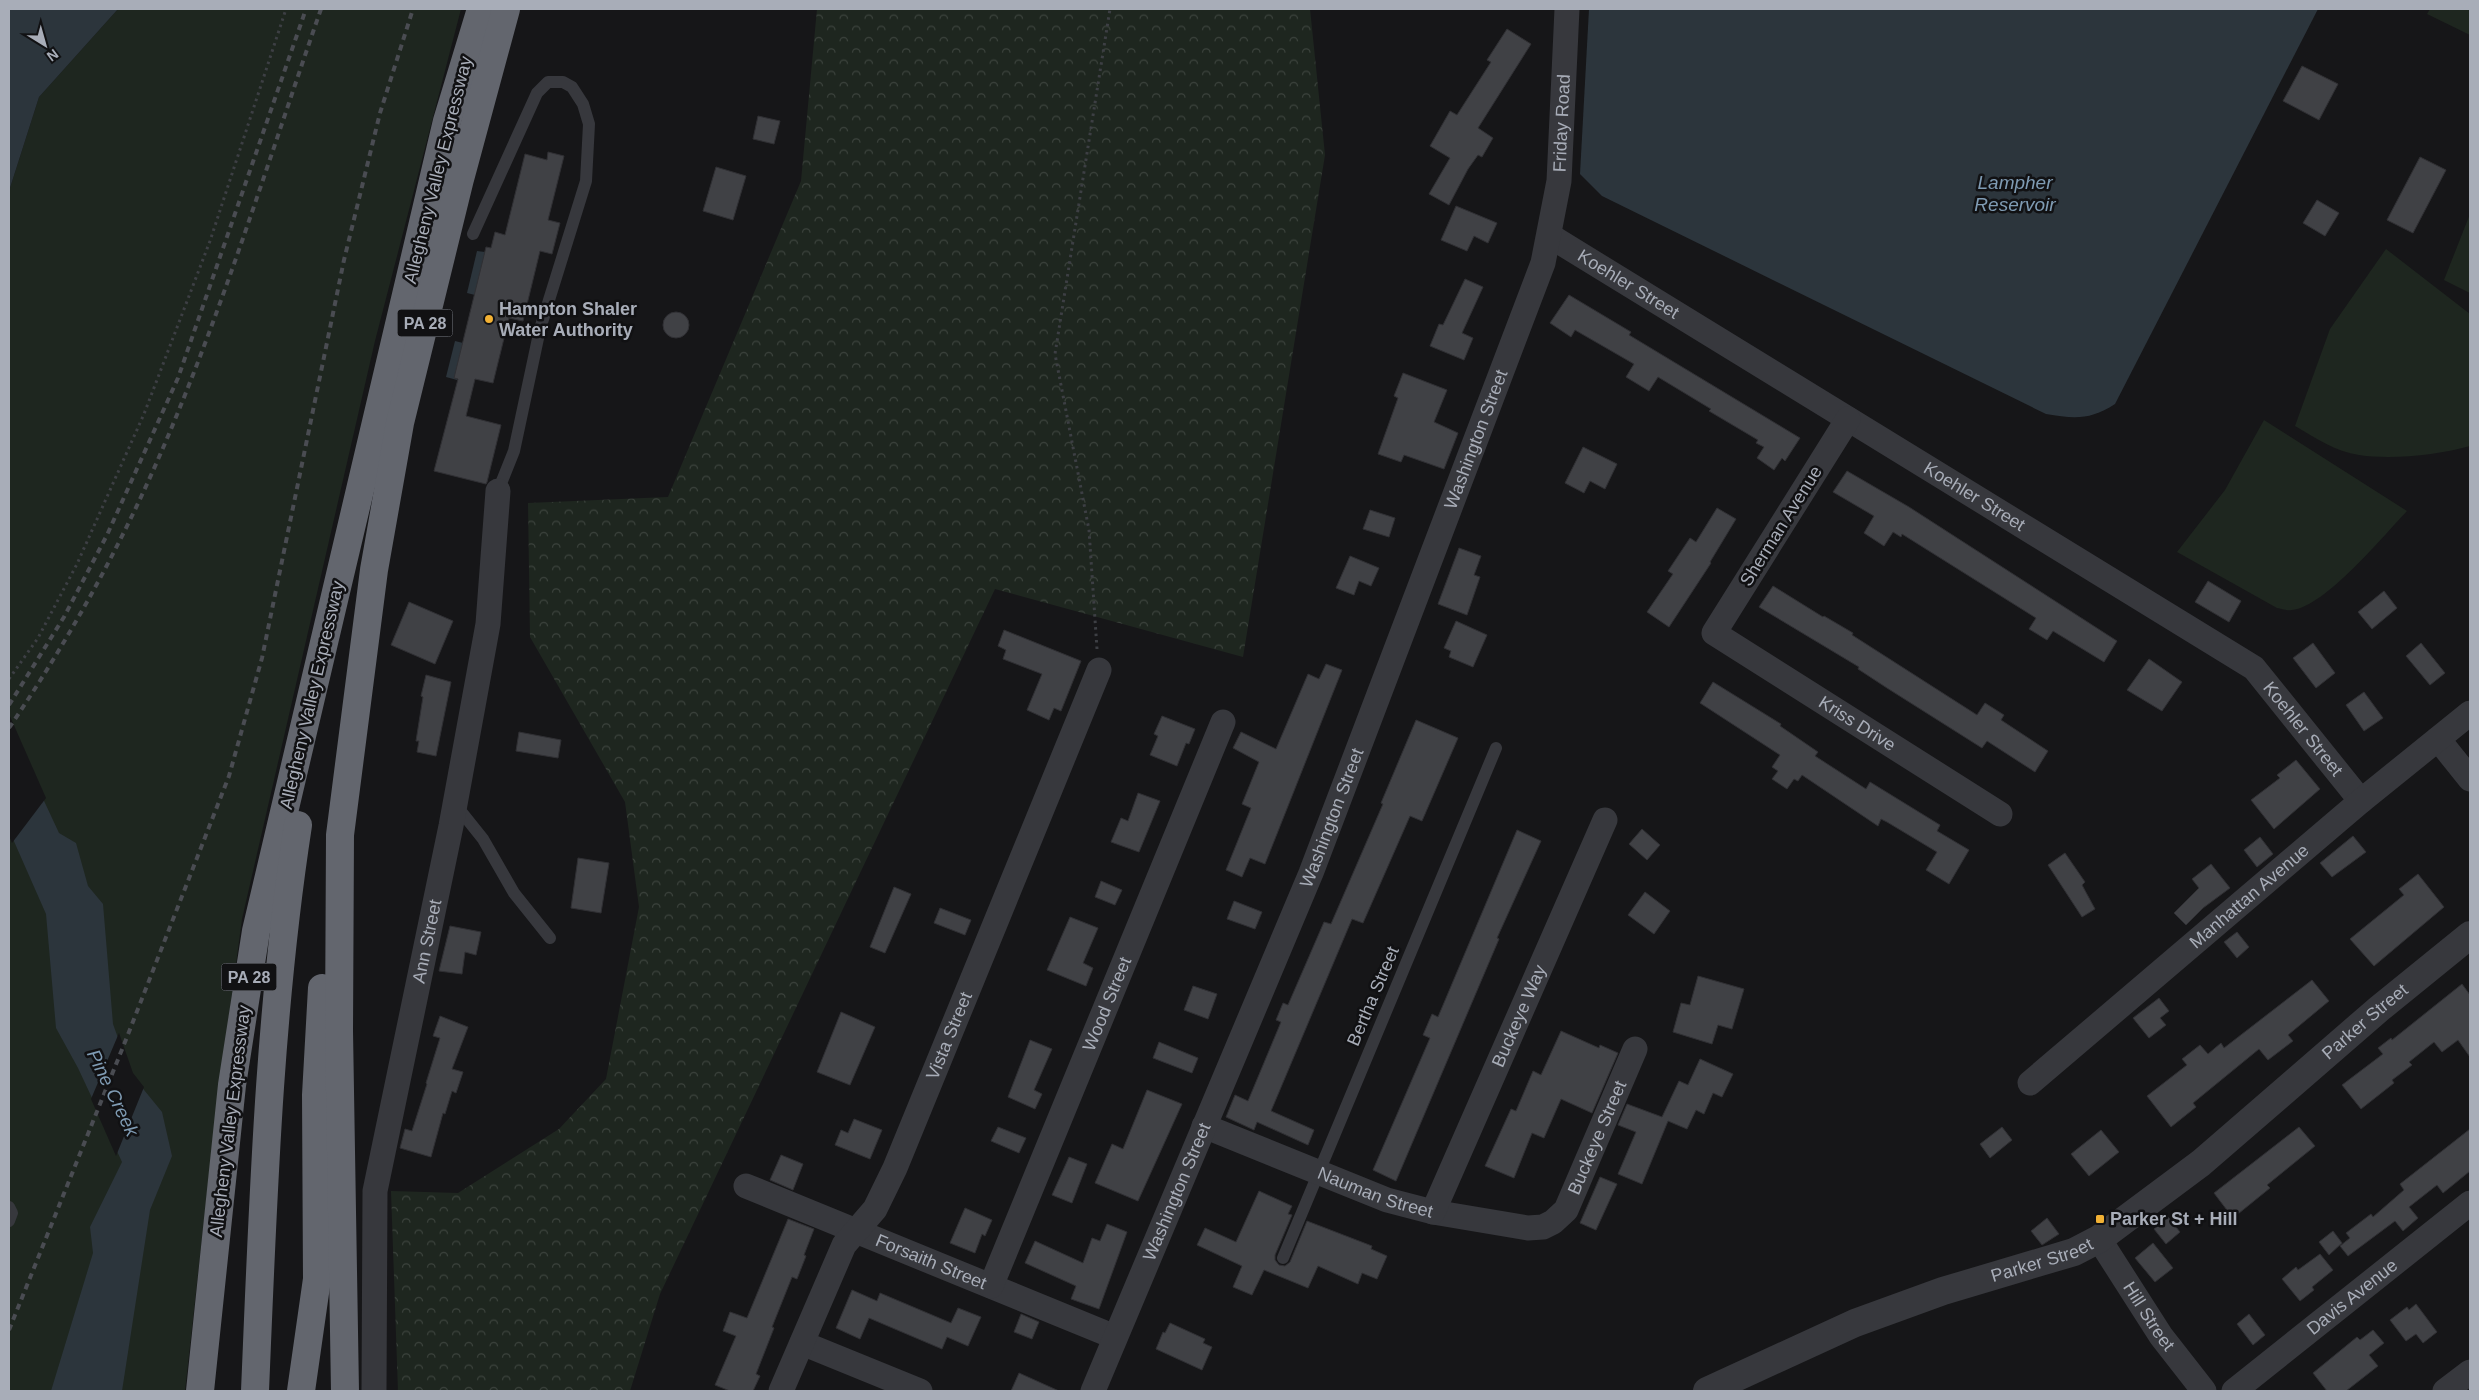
<svg xmlns="http://www.w3.org/2000/svg" width="2479" height="1400" viewBox="0 0 2479 1400" font-family="Arial,sans-serif">
<defs>
<pattern id="forest-crowns" width="20" height="18" patternUnits="userSpaceOnUse" patternTransform="scale(1.25)"><rect width="20" height="18" fill="#1e261f"/><path d="M2 6a3 3 0 1 1 6 0M12 15a3 3 0 1 1 6 0" fill="none" stroke="#3c433d"/></pattern>
</defs>
<rect width="100%" height="100%" fill="#161618"/>
<g fill="#1e261f">
<polygon points="118,9 461,9 375,341 242,919 215,1121 185,1391 9,1391 9,191 39,97"/>
<polygon points="2430,9 2470,9 2470,35 2427,14"/>
<polygon points="2470,214 2470,293 2444,280"/>
<path d="M2386,249l84,65v132c-31,9 -79,14 -111,9 -23,-3 -45,-18 -64,-29l35,-97z"/>
<path d="M2264,420l143,91c-23,24 -82,96 -115,99 -4,1 -10,-1 -15,-2l-100,-56 48,-62z"/>
</g>
<polygon fill="url(#forest-crowns)" points="817,9 1310,9 1325,155 1243,657 995,589 660,1294 630,1391 398,1391 391,1191 458,1193 559,1129 606,1079 639,907 625,802 530,637 528,503 668,497 801,181"/>
<g fill="#2c353c">
<polygon points="9,9 118,9 39,97 9,191"/>
<path d="M1589,9h729l-203,395c-25,16 -40,15 -69,10l-444,-218 -22,-22z"/>
<polygon points="477,251 485,252 475,295 467,293"/>
<polygon points="455,341 463,343 457,380 446,377"/>
<polygon points="9,717 38,788 59,833 76,843 88,886 103,904 113,1024 131,1074 162,1112 172,1156 150,1210 122,1391 51,1391 93,1253 90,1227 122,1162 78,1068 56,1028 46,914 9,830"/>
</g>
<g fill="#161618">
<polygon points="9,714 46,798 12,843 9,836"/>
<polygon points="119,1033 133,1073 144,1087 116,1156 91,1099"/>
</g>
<g fill="#404145" stroke="#303034">
<polygon points="1507,29 1531,44 1478,128 1493,138 1482,157 1478,155 1468,169 1449,205 1429,194 1450,158 1430,146 1450,111 1457,115 1491,62 1487,60"/>
<polygon points="2302,66 2338,84 2319,120 2283,101"/>
<polygon points="758,116 780,121 774,144 753,139"/>
<polygon points="548,152 564,156 548,220 560,223 552,254 540,251 523,321 509,318 493,383 475,379 466,416 501,425 487,482 486,484 434,471 458,379 454,378 486,247 491,248 495,232 505,235 525,154 547,160"/>
<polygon points="2420,157 2446,170 2413,233 2387,220"/>
<polygon points="716,167 746,176 733,220 703,211"/>
<polygon points="2317,200 2339,213 2325,236 2303,223"/>
<polygon points="1456,206 1497,223 1488,243 1474,236 1467,251 1441,240"/>
<polygon points="1465,279 1483,287 1462,333 1473,338 1464,360 1430,346 1439,324 1443,325"/>
<polygon points="1569,295 1631,332 1629,335 1800,438 1785,461 1782,458 1774,470 1757,458 1764,447 1756,443 1758,440 1709,411 1711,409 1658,377 1649,391 1626,377 1634,364 1575,330 1571,337 1550,323"/>
<circle cx="676" cy="325" r="13"/>
<polygon points="1403,373 1447,390 1434,422 1458,433 1444,469 1404,455 1401,462 1378,454 1398,398 1394,396"/>
<polygon points="1583,447 1617,464 1605,489 1590,481 1584,493 1565,483"/>
<polygon points="1847,471 1909,507 2117,641 2104,662 2053,631 2047,640 2029,629 2036,618 1902,534 1901,537 1893,532 1884,546 1864,533 1874,516 1833,492"/>
<polygon points="1717,508 1736,519 1710,562 1711,563 1669,627 1647,612 1673,574 1668,571 1690,538 1696,542"/>
<polygon points="1370,510 1395,518 1389,537 1363,529"/>
<polygon points="1459,548 1481,556 1474,575 1480,577 1467,615 1438,604"/>
<polygon points="1350,556 1379,568 1371,586 1359,581 1354,595 1336,588"/>
<polygon points="2208,581 2241,601 2229,622 2195,602"/>
<polygon points="1773,586 1823,617 1824,616 1853,633 1852,635 1977,715 1985,703 2004,715 2001,720 2048,751 2035,772 1987,741 1982,748 1887,688 1858,669 1859,667 1759,607"/>
<polygon points="2384,591 2397,608 2372,629 2358,612"/>
<polygon points="409,602 453,621 435,664 391,645"/>
<polygon points="1456,621 1487,635 1473,667 1449,657 1451,651 1444,648"/>
<polygon points="1004,630 1081,661 1061,711 1054,708 1049,720 1027,710 1042,674 1003,659 1006,650 998,646"/>
<polygon points="2313,643 2335,673 2316,688 2293,658"/>
<polygon points="2421,643 2445,673 2430,685 2406,656"/>
<polygon points="2149,659 2182,682 2162,711 2127,690"/>
<polygon points="1326,664 1342,670 1265,864 1250,858 1242,877 1226,870 1251,808 1242,804 1259,762 1233,748 1241,732 1276,749 1308,674 1319,679"/>
<polygon points="426,675 451,682 436,756 417,752 419,741 416,741 423,697 421,696"/>
<polygon points="1713,682 1781,724 1780,726 1818,752 1815,756 1866,789 1870,782 1940,825 1937,831 1969,850 1949,884 1926,870 1937,852 1887,822 1881,819 1878,826 1802,775 1798,781 1794,779 1787,789 1772,779 1778,771 1772,767 1780,755 1700,703"/>
<polygon points="2364,692 2383,718 2364,731 2346,705"/>
<polygon points="1162,716 1195,729 1189,744 1186,743 1177,766 1150,755 1158,736 1154,734"/>
<polygon points="1416,720 1458,738 1422,821 1410,816 1363,923 1352,919 1271,1111 1314,1130 1308,1145 1257,1122 1254,1130 1226,1117 1235,1095 1248,1101 1281,1022 1276,1020 1283,1003 1288,1005 1324,922 1331,924 1383,804 1381,803"/>
<polygon points="519,732 561,740 558,758 516,751"/>
<polygon points="2296,760 2320,789 2274,829 2251,800 2280,778 2277,775"/>
<polygon points="1138,793 1160,801 1139,852 1111,842 1121,818 1128,821"/>
<polygon points="1642,829 1660,845 1647,860 1629,844"/>
<polygon points="1517,830 1541,841 1497,938 1499,939 1396,1181 1373,1170 1430,1038 1423,1035 1432,1014 1438,1017"/>
<polygon points="2353,836 2366,852 2332,877 2320,863"/>
<polygon points="2260,837 2273,854 2257,867 2244,850"/>
<polygon points="2065,853 2085,882 2082,885 2095,909 2082,917 2048,865"/>
<polygon points="578,858 609,863 601,913 571,908"/>
<polygon points="2211,864 2230,888 2203,908 2186,925 2174,913 2199,888 2192,879"/>
<polygon points="2418,874 2444,907 2374,966 2350,939 2404,895 2399,889"/>
<polygon points="1101,881 1122,890 1115,905 1095,897"/>
<polygon points="894,887 911,894 885,953 870,947"/>
<polygon points="1645,892 1670,911 1654,934 1628,915"/>
<polygon points="1234,901 1262,912 1255,929 1227,919"/>
<polygon points="940,908 971,920 965,935 934,923"/>
<polygon points="1070,917 1098,928 1083,963 1093,968 1086,986 1047,970"/>
<polygon points="450,926 481,932 476,955 465,952 462,974 439,971"/>
<polygon points="2237,932 2249,947 2237,958 2224,942"/>
<polygon points="1698,976 1744,989 1732,1029 1718,1025 1712,1044 1673,1032 1681,1003 1690,1005"/>
<polygon points="2312,980 2329,1001 2288,1035 2293,1041 2268,1060 2259,1049 2193,1103 2196,1107 2171,1127 2147,1096 2187,1065 2182,1059 2200,1045 2208,1054 2221,1043 2224,1048"/>
<polygon points="2462,984 2470,995 2470,1057 2458,1040 2442,1052 2434,1042 2409,1062 2412,1065 2392,1080 2394,1083 2361,1109 2342,1085 2383,1054 2378,1048 2391,1038 2392,1040"/>
<polygon points="1193,986 1217,994 1208,1019 1184,1010"/>
<polygon points="2159,998 2169,1011 2160,1018 2166,1025 2149,1038 2133,1018"/>
<polygon points="841,1012 875,1027 850,1085 817,1072"/>
<polygon points="440,1016 468,1027 452,1069 463,1072 456,1093 452,1091 445,1114 443,1113 431,1157 400,1148 405,1129 412,1131 427,1084 426,1083 440,1038 433,1036"/>
<polygon points="1561,1031 1599,1048 1600,1045 1618,1053 1592,1113 1561,1099 1544,1138 1532,1133 1514,1178 1485,1166 1511,1109 1516,1111 1533,1071 1541,1075"/>
<polygon points="1030,1040 1052,1049 1034,1090 1042,1094 1035,1109 1008,1097"/>
<polygon points="1159,1042 1198,1058 1192,1073 1153,1058"/>
<polygon points="1700,1059 1733,1074 1722,1097 1713,1093 1704,1114 1696,1110 1687,1129 1668,1121 1642,1184 1618,1174 1636,1132 1618,1125 1627,1104 1662,1117 1679,1081 1688,1085"/>
<polygon points="1147,1090 1182,1104 1138,1201 1095,1183 1112,1144 1123,1149"/>
<polygon points="854,1119 882,1130 870,1159 835,1145 841,1130 848,1133"/>
<polygon points="998,1127 1026,1138 1019,1153 991,1141"/>
<polygon points="2002,1127 2012,1140 1990,1158 1980,1144"/>
<polygon points="2299,1127 2315,1146 2267,1185 2270,1188 2233,1218 2214,1193"/>
<polygon points="2470,1129 2470,1171 2443,1193 2437,1185 2409,1207 2418,1218 2403,1231 2395,1221 2348,1256 2340,1246 2350,1238 2346,1233 2371,1214 2373,1217 2404,1190 2400,1184"/>
<polygon points="2101,1130 2119,1152 2089,1176 2071,1154"/>
<polygon points="781,1155 803,1164 793,1190 770,1180"/>
<polygon points="1069,1157 1087,1164 1072,1203 1052,1195"/>
<polygon points="1600,1177 1617,1184 1596,1230 1580,1223"/>
<polygon points="1259,1191 1292,1206 1288,1214 1292,1215 1275,1255 1275,1260 1279,1265 1285,1266 1290,1262 1307,1221 1372,1246 1371,1249 1387,1256 1377,1279 1362,1273 1358,1284 1318,1266 1308,1288 1264,1270 1252,1295 1233,1287 1242,1266 1197,1245 1205,1228 1236,1242"/>
<polygon points="965,1208 992,1220 985,1236 982,1234 975,1253 950,1243"/>
<polygon points="2168,1217 2180,1232 2166,1244 2154,1229"/>
<polygon points="2047,1218 2059,1234 2042,1245 2031,1231"/>
<polygon points="788,1219 814,1229 804,1255 806,1256 797,1279 792,1277 772,1327 774,1328 756,1374 760,1376 753,1391 730,1391 715,1385 736,1336 723,1331 730,1312 747,1318"/>
<polygon points="1107,1224 1127,1232 1099,1309 1071,1299 1076,1286 1025,1263 1035,1241 1083,1263 1092,1238 1100,1241"/>
<polygon points="2333,1231 2342,1243 2329,1255 2319,1242"/>
<polygon points="2153,1243 2173,1268 2155,1282 2135,1258"/>
<polygon points="2320,1254 2333,1270 2312,1287 2314,1290 2300,1301 2282,1279 2296,1267 2298,1270"/>
<polygon points="852,1290 877,1301 880,1293 951,1323 958,1308 981,1317 968,1346 947,1337 942,1349 869,1318 860,1339 836,1328"/>
<polygon points="2416,1304 2437,1332 2423,1343 2416,1334 2406,1341 2390,1320 2407,1307 2409,1310"/>
<polygon points="1021,1314 1039,1322 1032,1339 1014,1332"/>
<polygon points="2249,1314 2265,1335 2253,1345 2237,1324"/>
<polygon points="1170,1323 1205,1339 1203,1343 1212,1347 1202,1370 1156,1349 1163,1332 1165,1333"/>
<polygon points="2373,1330 2384,1343 2369,1355 2378,1366 2346,1391 2327,1391 2313,1373 2357,1337 2360,1340"/>
<polygon points="1019,1373 1059,1391 1011,1391"/>
</g>
<g fill="none" stroke-linecap="round" stroke-linejoin="round">
<g stroke="#3d3f44" stroke-width="3" stroke-dasharray="2.5 4" stroke-linecap="butt">
<polyline points="1097,649 1089,530 1055,354 1110,9"/>
<polyline points="9,679 38,638 77,564 144,414 210,241 286,9"/>
</g>
<g stroke="#37383d" stroke-width="12">
<polyline points="473,234 537,93 548,82 563,82 572,87 583,104 589,124 586,181 540,329 514,451 498,491"/>
<polyline points="455,804 483,839 514,893 550,938"/>
<polyline points="9,1207 12,1213 9,1221"/>
<polyline points="1283,1258 1496,748"/>
</g>
<g stroke="#37383d" stroke-width="25">
<path id="s1" d="M1550,236l704,432 107,133"/>
<path id="s2" d="M1848,419l-134,214 286,181"/>
<polyline points="2438,739 2470,779"/>
<path id="s3" d="M2030,1083l331,-282 109,-88"/>
<path id="s4" d="M1204,1126l183,74 46,12 95,16 15,-1 10,-5 13,-12 69,-161"/>
<path id="s5" d="M746,1186l369,151"/>
<path id="s6" d="M1433,1212l172,-392"/>
<path id="s7" d="M2099,1239l62,97 43,55"/>
<path id="s8" d="M991,1286l232,-564"/>
<polyline points="802,1343 920,1391"/>
<path id="s9" d="M374,1391l1,-200 76,-365 37,-202 10,-133"/>
<path id="s10" d="M781,1391l63,-146 31,-36 20,-41 204,-498"/>
<path id="s11" d="M1093,1391l218,-518 232,-610 16,-82 8,-172"/>
<path id="s12" d="M2234,1391l236,-188"/>
<polyline points="2445,1391 2470,1372"/>
</g>
<path stroke="#37383d" stroke-width="28" id="s13" d="M1707,1391l148,-68 88,-32 131,-39 25,-13 102,-76 179,-155 90,-73"/>
<g stroke="#63666e" stroke-width="28">
<polyline points="200,1391 232,1085 256,931 447,121 481,9"/>
<path d="M255,1391c8,-189 14,-378 43,-566"/>
<polyline points="301,1391 317,1279 316,1095 322,988"/>
<polyline points="345,1391 339,1031 340,835 374,570 400,423 460,179 506,9"/>
</g>
<g stroke="#4a4c52" stroke-width="4" stroke-dasharray="6 5" stroke-linecap="butt">
<polyline points="9,705 64,617 107,535 178,378 306,9"/>
<path d="M9,728c55,-81 103,-166 143,-255 67,-150 115,-309 169,-464"/>
<polyline points="9,1330 127,1037 229,776 262,658 344,260 380,113 413,9"/>
</g>
</g>
<g fill="#f2b134" stroke="#111113" stroke-width="2">
<circle cx="489" cy="319" r="5"/>
<rect x="2095" y="1214" width="10" height="10" rx="2.5"/>
</g>
<g text-anchor="middle" dominant-baseline="central" stroke-width="5" stroke-linejoin="round" paint-order="stroke">
<g fill="#111113" stroke="#7b7e86" stroke-width="1">
<rect x="397.5" y="309.5" width="55" height="27" rx="4"/>
<rect x="221.5" y="963.5" width="55" height="27" rx="4"/>
</g>
<g font-size="16" font-weight="bold" fill="#a8adb8">
<text x="425" y="323">PA 28</text>
<text x="249" y="977">PA 28</text>
</g>
<g font-size="18" fill="#a8adb8" stroke="#111113">
<text stroke="none"><textPath href="#s11" startOffset="1356">Friday Road</textPath></text>
<text transform="translate(438 170) rotate(-76)">Allegheny Valley Expressway</text>
<text stroke="none"><textPath href="#s1" startOffset="92">Koehler Street</textPath></text>
<text stroke="none"><textPath href="#s11" startOffset="1026">Washington Street</textPath></text>
<text stroke="none"><textPath href="#s1" startOffset="498">Koehler Street</textPath></text>
<text transform="translate(1781 526) rotate(-58)">Sherman Avenue</text>
<text transform="translate(312 695) rotate(-77)">Allegheny Valley Expressway</text>
<text stroke="none"><textPath href="#s2" startOffset="422">Kriss Drive</textPath></text>
<text stroke="none"><textPath href="#s1" startOffset="904">Koehler Street</textPath></text>
<text stroke="none"><textPath href="#s11" startOffset="621">Washington Street</textPath></text>
<text stroke="none"><textPath href="#s3" startOffset="288">Manhattan Avenue</textPath></text>
<text stroke="none"><textPath href="#s9" startOffset="455">Ann Street</textPath></text>
<text transform="translate(1373 996) rotate(-67)">Bertha Street</text>
<text stroke="none"><textPath href="#s8" startOffset="305">Wood Street</textPath></text>
<text stroke="none"><textPath href="#s6" startOffset="214">Buckeye Way</textPath></text>
<text stroke="none"><textPath href="#s13" startOffset="765">Parker Street</textPath></text>
<text stroke="none"><textPath href="#s10" startOffset="395">Vista Street</textPath></text>
<text transform="translate(230 1121) rotate(-83)">Allegheny Valley Expressway</text>
<text stroke="none"><textPath href="#s4" startOffset="464">Buckeye Street</textPath></text>
<text stroke="none"><textPath href="#s4" startOffset="184">Nauman Street</textPath></text>
<text stroke="none"><textPath href="#s11" startOffset="216">Washington Street</textPath></text>
<text stroke="none"><textPath href="#s13" startOffset="360">Parker Street</textPath></text>
<text stroke="none"><textPath href="#s5" startOffset="200">Forsaith Street</textPath></text>
<text stroke="none"><textPath href="#s12" startOffset="151">Davis Avenue</textPath></text>
<text stroke="none"><textPath href="#s7" startOffset="92">Hill Street</textPath></text>
</g>
<g font-size="18" font-weight="bold" fill="#a8adb8" stroke="#111113" text-anchor="start">
<text x="499" y="309">Hampton Shaler<tspan x="499" dy="21">Water Authority</tspan></text>
<text x="2110" y="1219">Parker St + Hill</text>
</g>
<g font-size="19" font-style="italic" fill="#7f9bb3" stroke="#111113">
<text x="2015" y="182">Lampher<tspan x="2015" dy="22">Reservoir</tspan></text>
<text transform="translate(113 1093) rotate(64)">Pine Creek</text>
</g>
</g>
<rect width="2479" height="1400" fill="none" stroke="#a8adb8" stroke-width="20"/>
<g transform="translate(45 45) rotate(143)" stroke="#111113" stroke-width="4" paint-order="stroke">
<path d="M0-4L9 19L0 12L-9 19Z" fill="#a8adb8"/>
<text y="-8" font-size="14" font-weight="bold" text-anchor="middle" fill="#a8adb8">N</text>
</g>
</svg>
